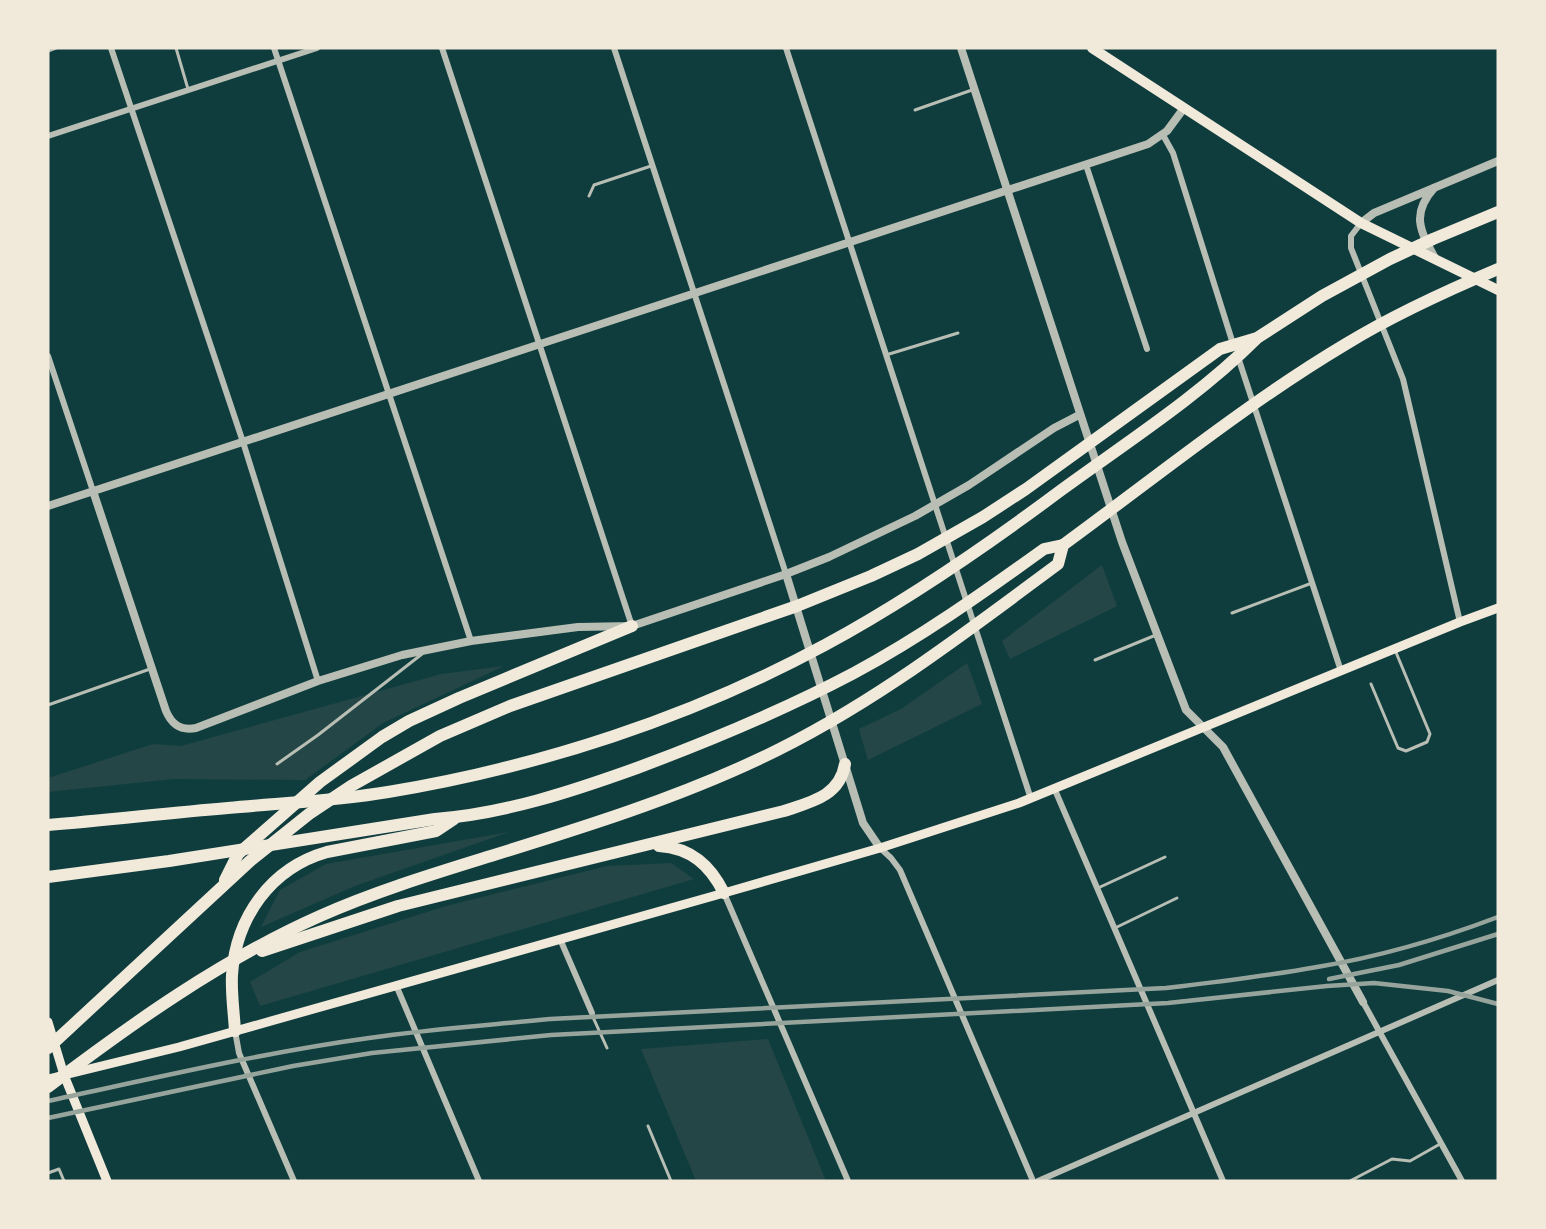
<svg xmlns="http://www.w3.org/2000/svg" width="1546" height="1229" viewBox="0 0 1546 1229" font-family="'Public Sans',sans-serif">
<rect width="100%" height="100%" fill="#0f3d3e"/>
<g fill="#244646">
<polygon points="1102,565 1117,606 1010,659 1002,641"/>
<polygon points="967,663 982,704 868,760 859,729 901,709"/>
<polygon points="504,666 383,723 305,780 174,779 48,792 48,778 153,744 181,746 441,674"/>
<polygon points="509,832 355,886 261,927 280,890 326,864"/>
<polygon points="671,863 694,879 260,1006 250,982 300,952 446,906 607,866"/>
<polygon points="768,1039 826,1181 696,1181 641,1049"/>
</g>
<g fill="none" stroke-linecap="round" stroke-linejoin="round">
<g stroke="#b8beb3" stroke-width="3">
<polyline points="176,48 188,89"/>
<polyline points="48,51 56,48"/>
<polyline points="915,110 972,90"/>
<polyline points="589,196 594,185 651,166"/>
<polyline points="886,355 958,333"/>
<polyline points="1232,613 1312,583"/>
<polyline points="1095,660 1156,635"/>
<polyline points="1371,684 1398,748 1406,751 1427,742 1430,734 1395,650"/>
<polyline points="48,705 150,669"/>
<polyline points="277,764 318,735 422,654"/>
<polyline points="1098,888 1165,857"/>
<polyline points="1115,928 1177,898"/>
<polyline points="592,1015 607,1048"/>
<polyline points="648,1126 671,1181"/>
<polyline points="48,1173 59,1169 64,1181"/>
<polyline points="1350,1181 1392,1159 1410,1161 1440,1144"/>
</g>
<g stroke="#b8beb3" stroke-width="6">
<polyline points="111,48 243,442 318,681"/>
<polyline points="274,48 471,641"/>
<polyline points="442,48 632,626"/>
<polyline points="614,48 786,574"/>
<polyline points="786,48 1031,799"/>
<polyline points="1163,135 1173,153 1234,347"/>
<polyline points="48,136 317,48"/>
<polyline points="1086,165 1147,349"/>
<polyline points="1361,223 1351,236 1351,248 1403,379 1460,622"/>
<polyline points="48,356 93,491"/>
<polyline points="1238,357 1341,671"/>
<polyline points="1055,790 1223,1181"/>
<polyline points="880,848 891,858 900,870 1033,1181"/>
<polyline points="724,893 848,1181"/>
<polyline points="560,939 592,1013"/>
<polyline points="396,985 479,1181"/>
<polyline points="1363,1002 1462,1181"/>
<polyline points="235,1031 239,1053 294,1181"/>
<polyline points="1038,1181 1498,980"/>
</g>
<g stroke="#b8beb3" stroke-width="8">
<polyline points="961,48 1122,542 1186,710 1223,747 1363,1002"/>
<path d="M1434,188c-24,27 -13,44 2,72"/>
<polyline points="1361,223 1374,213 1498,161"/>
<path d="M93,491l73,220c6,14 15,20 30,17l122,-47 84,-26 69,-14 107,-14 54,-1 154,-52 43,-17 86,-41 54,-31 85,-57 25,-13"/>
<polyline points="48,506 1148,144 1167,131 1184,108"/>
<polyline points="786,574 863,823 880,848"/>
</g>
<g stroke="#f1e9da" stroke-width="9">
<polyline points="48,1022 64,1075 107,1181"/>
<polyline points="48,1079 179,1047 724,893 880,848 1019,803 1460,622 1498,608"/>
</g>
<polyline stroke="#f1e9da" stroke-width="10" points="1092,48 1361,223 1498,290"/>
<g stroke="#f1e9da" stroke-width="12">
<path d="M48,825c60,-5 120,-12 180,-17 54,-5 107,-7 160,-16 151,-25 302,-74 437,-147 83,-45 160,-98 235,-154 67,-49 138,-94 196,-152"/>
<path d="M659,846c32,2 51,19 65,47"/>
<path d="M48,877l121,-16 266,-42c69,-5 138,-28 202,-51 75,-28 147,-58 217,-95 67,-36 129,-80 190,-124l19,-4"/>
<polyline points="225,880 238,854 320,782 382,737 409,721 459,698 632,626"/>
<path d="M262,951l136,-45 386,-95c27,-9 56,-15 61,-47"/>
<path d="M235,1031c-1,-18 -4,-37 -3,-56 4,-58 39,-107 95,-123l109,-21 18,-12"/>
<polyline points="48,1048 250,861 309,814 351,786 440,736 510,706 797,606 871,576 918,554 983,517 1026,489 1220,349 1257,338 1322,296 1390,259 1433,239 1498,212"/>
<path d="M48,1087c86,-65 173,-127 272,-171 56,-25 116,-43 174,-61 90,-28 180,-56 265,-96 109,-51 203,-124 299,-195l5,-19c93,-68 184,-142 283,-201 49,-30 100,-53 152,-75"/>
</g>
<g stroke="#97a49c" stroke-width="4.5">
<polyline points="1329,979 1399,965 1498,934"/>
<path d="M48,1101c107,-23 213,-48 321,-63 60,-9 121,-13 181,-19l616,-31c51,-6 101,-12 151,-21 61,-10 123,-28 181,-50"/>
<polyline points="48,1118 293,1066 372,1053 551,1035 1168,1003 1327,986 1374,983 1448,991 1498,1004"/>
</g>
</g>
<rect width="1546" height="1229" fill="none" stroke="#f1e9da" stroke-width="99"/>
</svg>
